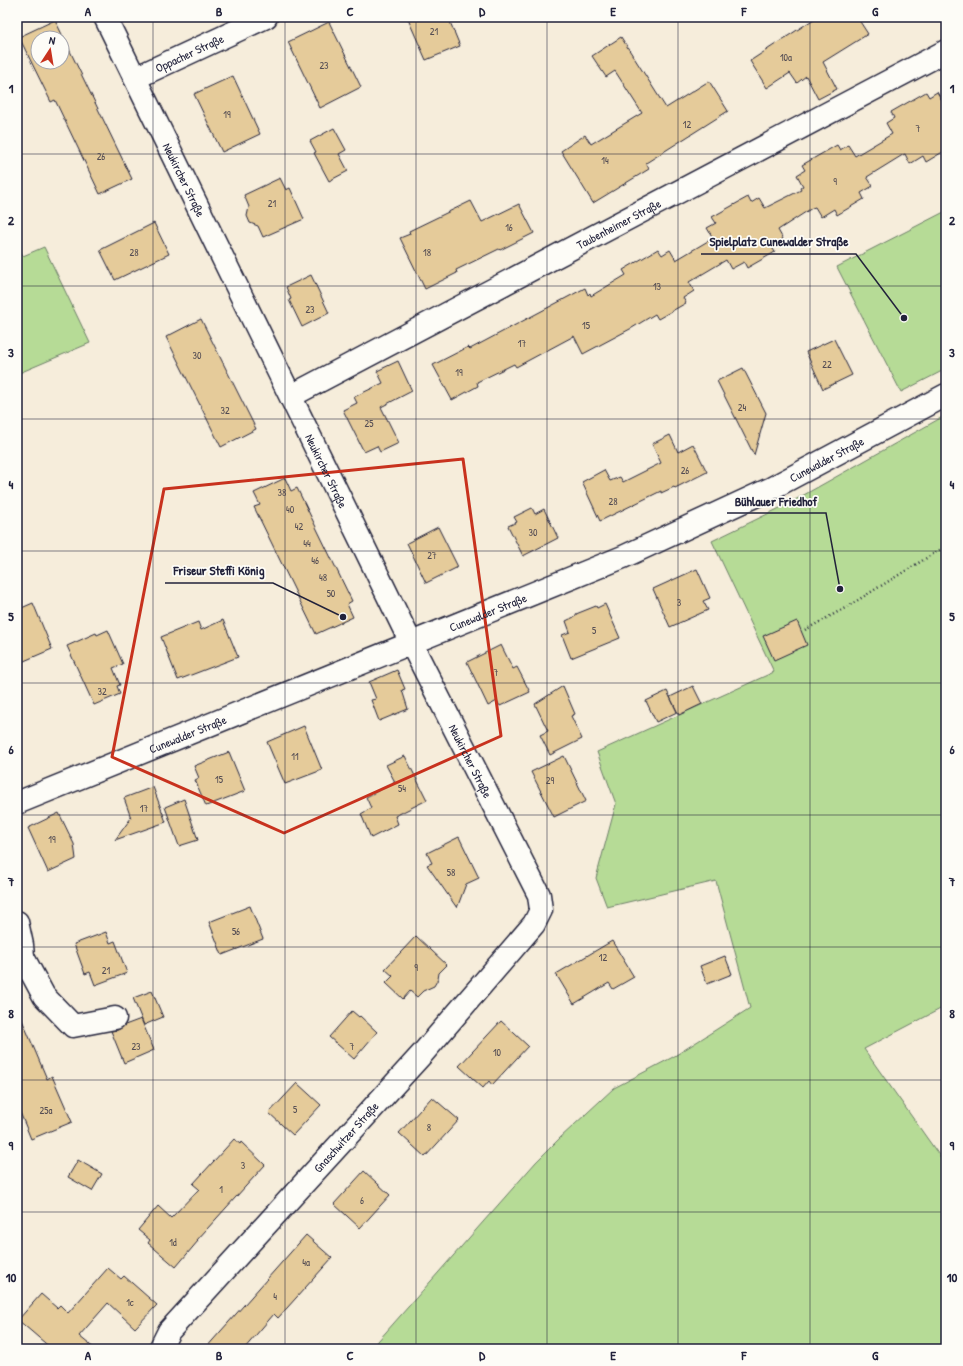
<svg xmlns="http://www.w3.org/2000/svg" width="963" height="1366" viewBox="0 0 963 1366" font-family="'Patrick Hand',sans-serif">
<rect width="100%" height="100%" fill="#f6eddb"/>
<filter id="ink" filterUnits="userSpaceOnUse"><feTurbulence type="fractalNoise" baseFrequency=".025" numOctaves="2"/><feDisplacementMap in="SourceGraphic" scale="8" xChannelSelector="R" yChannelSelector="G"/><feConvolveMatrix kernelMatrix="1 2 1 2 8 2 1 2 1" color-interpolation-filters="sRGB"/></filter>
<g filter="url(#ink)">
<g fill="#b6db96" stroke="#6c7e68">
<polygon points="946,211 946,369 901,392 837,267"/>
<polygon points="17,244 23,256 44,247 90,343 17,374"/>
<polygon points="946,415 946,1006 864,1049 946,1165 946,1349 371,1349 536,1162 560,1138 614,1088 673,1057 750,1008 716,881 607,907 596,878 616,804 597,752 774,672 712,541 786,505"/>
</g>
<g fill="#e5cb9a" stroke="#22223b" fill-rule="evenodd">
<polygon points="407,17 448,17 460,46 426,60"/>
<polygon points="817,17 857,17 868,34 823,62 837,89 818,99 806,76 797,83 790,73 767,88 750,61"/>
<path d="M55,20l77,159 -32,15 -45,-94 -4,2 -32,-65zM38,38h24v24h-24z"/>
<polygon points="329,22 361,87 320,108 288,42"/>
<polygon points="621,37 666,108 709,81 728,111 646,163 649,169 593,203 561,151 585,135 591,144 642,113 615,71 606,77 592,56"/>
<polygon points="233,76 260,134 222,152 194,94"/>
<polygon points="926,92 929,97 937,92 946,107 946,150 926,162 923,156 910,164 905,154 901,156 867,177 873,186 861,193 864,199 837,215 834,209 821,217 815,207 812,208 778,230 783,239 771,246 775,252 747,268 744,262 731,269 726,260 689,282 694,291 683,298 686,303 658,319 655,314 632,328 583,354 574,336 516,367 514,364 477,382 478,386 452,400 433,365 468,347 470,349 585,288 588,295 590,293 591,296 626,275 623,270 658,249 662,255 670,250 676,260 713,238 707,228 716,223 712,217 748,197 751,203 759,198 765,208 801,190 800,188 803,186 797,175 805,170 802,165 837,145 840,150 848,145 855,156 892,134 886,123 894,118 891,112"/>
<polygon points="334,128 346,150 339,154 348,171 329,181 314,153 316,152 310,141"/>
<polygon points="280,178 286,190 290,188 304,219 263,237 258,226 250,223 247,216 249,207 244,195"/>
<polygon points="471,201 482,222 519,204 534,233 500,250 499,249 456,270 457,273 425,289 400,238 410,234 409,231"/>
<polygon points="154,223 169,254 115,280 100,250"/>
<polygon points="311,275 329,313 302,327 289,300 291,299 286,287"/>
<polygon points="201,319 256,429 221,447 166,337"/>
<polygon points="834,339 852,375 823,389 806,352"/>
<polygon points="398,361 412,391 381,407 399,443 380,452 377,446 364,452 343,410 357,403 354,397 383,383 377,371"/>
<polygon points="743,368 766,413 754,455 717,381"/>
<polygon points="670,435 678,452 693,444 707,472 675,488 674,487 661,493 661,491 600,521 582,482 604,470 610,481 620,477 623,482 661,463 652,444"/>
<polygon points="285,478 291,491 297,488 352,601 347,604 353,617 316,634 254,507 260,505 254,493"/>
<polygon points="532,508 535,514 544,509 558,538 523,556 508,526 517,522 514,517"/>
<polygon points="438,527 458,567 426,583 407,543"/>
<polygon points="697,569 710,598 703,601 708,610 670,627 653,589"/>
<polygon points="33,603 52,649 17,664 17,610"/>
<polygon points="605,604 620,638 571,658 562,635 570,632 566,621 576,616 576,614 596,606 597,608"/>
<polygon points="223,620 238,657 178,680 161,637 198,622 201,630"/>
<polygon points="797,621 807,645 774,660 763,636"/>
<polygon points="108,630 123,664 113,668 120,685 117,686 120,694 94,705 67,646 96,633 97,635"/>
<polygon points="501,645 513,669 517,667 530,692 500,706 497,701 488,706 467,662"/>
<polygon points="397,670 405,689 402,690 408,709 379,721 371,700 376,699 369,682"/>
<polygon points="563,686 575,714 571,716 582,739 550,755 540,735 548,731 535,704"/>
<polygon points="693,686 702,704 679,715 670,697"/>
<polygon points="667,691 677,712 656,722 646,701"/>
<polygon points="304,726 322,770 285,784 267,742"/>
<polygon points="229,752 245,791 206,806 195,780 199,778 194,766"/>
<polygon points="405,756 427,800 395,816 398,824 371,838 361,814 371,808 366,797 395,782 386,765"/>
<polygon points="564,756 586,801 554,817 531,772"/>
<polygon points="153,787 166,822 115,840 131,818 124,798"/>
<polygon points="184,799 198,840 179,846 165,807"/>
<polygon points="59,813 74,844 76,859 48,872 28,828"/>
<polygon points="459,837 479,878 466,884 457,908 427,865 432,863 427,853"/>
<polygon points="250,906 263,939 222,955 209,922"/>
<polygon points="106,932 110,943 115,941 127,973 95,985 90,972 85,974 74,944"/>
<polygon points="416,936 447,965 439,973 438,979 434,986 423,991 417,997 410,991 403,999 386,983 393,976 385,969"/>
<polygon points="612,941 634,977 613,989 609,983 574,1004 556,974"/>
<polygon points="725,956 732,974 707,984 700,966"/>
<polygon points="152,991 163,1017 144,1025 133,998"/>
<polygon points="17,1008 47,1079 52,1076 72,1122 31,1139 17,1105"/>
<polygon points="352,1011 359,1017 360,1016 377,1032 354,1059 329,1037"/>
<polygon points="141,1019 154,1050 124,1063 111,1031 118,1030 125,1025"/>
<polygon points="501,1021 528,1046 492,1085 489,1081 483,1088 459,1066"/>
<polygon points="297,1083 321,1105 293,1135 269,1113"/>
<polygon points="432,1097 459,1120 425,1157 399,1133"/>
<polygon points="234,1139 240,1144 241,1142 265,1165 197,1240 198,1241 176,1267 148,1243 150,1240 138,1230 158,1206 171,1218 199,1189 193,1184"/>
<polygon points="78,1160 102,1174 92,1191 68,1177"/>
<polygon points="364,1171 390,1195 360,1228 334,1204"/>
<polygon points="306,1235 332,1258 278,1318 274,1314 244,1349 205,1349"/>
<polygon points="108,1268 121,1279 124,1276 157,1305 135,1328 108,1303 79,1336 95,1349 52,1349 18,1320 41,1294 57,1308 60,1305 68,1313"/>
</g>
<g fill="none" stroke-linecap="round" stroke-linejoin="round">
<g stroke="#22223b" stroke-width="25">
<g id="street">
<path id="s1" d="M105,17l306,626 128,252 2,15 -7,14 -111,129 -254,278 -9,18"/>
<path id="s2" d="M135,78l131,-61"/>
<path id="s3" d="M291,396l655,-345"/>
<path id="s4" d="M17,803l606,-246 149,-69 174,-93"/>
<polyline points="17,922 22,945 23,957 17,970"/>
<polyline points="23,957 44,996 73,1026 115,1018"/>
</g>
</g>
<polyline stroke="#22223b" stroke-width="2.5" stroke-dasharray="1 3" stroke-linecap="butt" points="805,630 845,608 946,546"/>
<use href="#street" stroke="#fdfcf7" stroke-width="22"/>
</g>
</g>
<path fill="none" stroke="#c8321e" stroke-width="3" stroke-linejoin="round" d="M463,459l38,277 -217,97 -172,-76 52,-268z"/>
<path fill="none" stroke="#22223b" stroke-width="1" stroke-opacity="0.55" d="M153,17v1332M285,17v1332M416,17v1332M547,17v1332M678,17v1332M810,17v1332M17,154h929M17,286h929M17,419h929M17,551h929M17,683h929M17,815h929M17,947h929M17,1080h929M17,1212h929"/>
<g text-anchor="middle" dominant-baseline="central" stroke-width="3.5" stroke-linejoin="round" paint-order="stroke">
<g font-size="10" fill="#534c53">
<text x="434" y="31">21</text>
<text x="786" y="57">10a</text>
<text x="324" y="65">23</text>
<text x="227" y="114">19</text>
<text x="687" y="124">12</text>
<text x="918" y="128">7</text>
<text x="101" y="156">26</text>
<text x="605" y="160">14</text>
<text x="835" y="181">9</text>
<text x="272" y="203">21</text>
<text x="509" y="227">16</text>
<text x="134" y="252">28</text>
<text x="427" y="252">18</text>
<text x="657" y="286">13</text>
<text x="310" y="309">23</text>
<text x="586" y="325">15</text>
<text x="522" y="343">17</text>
<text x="197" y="355">30</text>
<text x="827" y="364">22</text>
<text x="459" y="372">19</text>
<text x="742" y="407">24</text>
<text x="225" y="410">32</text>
<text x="369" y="423">25</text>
<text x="685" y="470">26</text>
<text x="282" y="492">38</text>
<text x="613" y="501">28</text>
<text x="290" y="509">40</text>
<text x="299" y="526">42</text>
<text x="533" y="532">30</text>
<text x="307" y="543">44</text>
<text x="432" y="555">27</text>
<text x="315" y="560">46</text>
<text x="323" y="577">48</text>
<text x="331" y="593">50</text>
<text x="679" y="602">3</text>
<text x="594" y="630">5</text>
<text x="496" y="672">7</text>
<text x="102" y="691">32</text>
<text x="295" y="756">11</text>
<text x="219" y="779">15</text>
<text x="550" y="780">29</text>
<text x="402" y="788">54</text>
<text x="144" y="808">17</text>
<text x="52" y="839">19</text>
<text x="451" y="872">58</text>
<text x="236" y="931">56</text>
<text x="603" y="957">12</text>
<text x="416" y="967">9</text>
<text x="106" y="970">21</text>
<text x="136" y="1046">23</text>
<text x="352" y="1046">7</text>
<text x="497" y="1052">10</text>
<text x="295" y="1109">5</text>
<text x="46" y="1110">25a</text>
<text x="429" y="1127">8</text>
<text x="243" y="1165">3</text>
<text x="221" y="1189">1</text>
<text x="362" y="1200">6</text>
<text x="173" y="1242">1d</text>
<text x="306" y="1262">4a</text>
<text x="275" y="1296">4</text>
<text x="130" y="1302">1c</text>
</g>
<g font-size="12" fill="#22223b" stroke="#fdfcf7">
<text stroke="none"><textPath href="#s2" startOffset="60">Oppacher Straße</textPath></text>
<text stroke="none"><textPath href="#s1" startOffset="181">Neukircher Straße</textPath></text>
<text stroke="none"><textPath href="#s3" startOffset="370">Taubenheimer Straße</textPath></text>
<text stroke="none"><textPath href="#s4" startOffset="880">Cunewalder Straße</textPath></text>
<text stroke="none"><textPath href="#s1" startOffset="505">Neukircher Straße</textPath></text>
<text stroke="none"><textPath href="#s4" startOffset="508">Cunewalder Straße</textPath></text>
<text stroke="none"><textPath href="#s4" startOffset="184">Cunewalder Straße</textPath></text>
<text stroke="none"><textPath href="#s1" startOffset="829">Neukircher Straße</textPath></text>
<text transform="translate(346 1137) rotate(-48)">Gnaschwitzer Straße</text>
</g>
</g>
<path fill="none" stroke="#22223b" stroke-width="1.5" d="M904 318L856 254H701M840 589L826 513H727M343 617L273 583H165"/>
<g fill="#22223b" stroke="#fdfcf7" stroke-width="1.5">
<circle cx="904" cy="318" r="4"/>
<circle cx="840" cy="589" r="4"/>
<circle cx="343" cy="617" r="4"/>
</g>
<g font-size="13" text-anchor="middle" font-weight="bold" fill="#22223b" stroke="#fdfcf7" stroke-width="3.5" stroke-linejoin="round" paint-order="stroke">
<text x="779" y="246">Spielplatz Cunewalder Straße</text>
<text x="776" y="506">Bühlauer Friedhof</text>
<text x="219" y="575">Friseur Steffi König</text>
</g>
<rect width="963" height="1366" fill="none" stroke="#fdfcf7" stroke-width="44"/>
<g transform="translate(50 50) rotate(12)"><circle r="19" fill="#fdfcf7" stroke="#a5a5ac"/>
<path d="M0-3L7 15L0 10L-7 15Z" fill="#c8321e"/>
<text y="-6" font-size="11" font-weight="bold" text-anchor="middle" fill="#22223b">N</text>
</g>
<rect x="22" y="22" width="919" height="1322" fill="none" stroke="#22223b" stroke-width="1.5"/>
<g font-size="13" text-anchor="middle" font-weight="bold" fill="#22223b">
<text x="88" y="16">A</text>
<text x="219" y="16">B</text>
<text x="350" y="16">C</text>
<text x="482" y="16">D</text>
<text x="613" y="16">E</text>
<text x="744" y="16">F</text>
<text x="875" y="16">G</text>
<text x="11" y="93">1</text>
<text x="952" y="93">1</text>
<text x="11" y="225">2</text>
<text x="952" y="225">2</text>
<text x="11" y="357">3</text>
<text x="952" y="357">3</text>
<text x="11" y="489">4</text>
<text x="952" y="489">4</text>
<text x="11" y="621">5</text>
<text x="952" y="621">5</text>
<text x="11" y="754">6</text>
<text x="952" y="754">6</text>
<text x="11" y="886">7</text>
<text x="952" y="886">7</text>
<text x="11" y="1018">8</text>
<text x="952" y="1018">8</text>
<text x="11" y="1150">9</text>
<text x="952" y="1150">9</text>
<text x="11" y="1282">10</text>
<text x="952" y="1282">10</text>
<text x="88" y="1360">A</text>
<text x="219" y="1360">B</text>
<text x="350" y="1360">C</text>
<text x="482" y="1360">D</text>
<text x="613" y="1360">E</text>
<text x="744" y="1360">F</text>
<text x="875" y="1360">G</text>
</g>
</svg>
